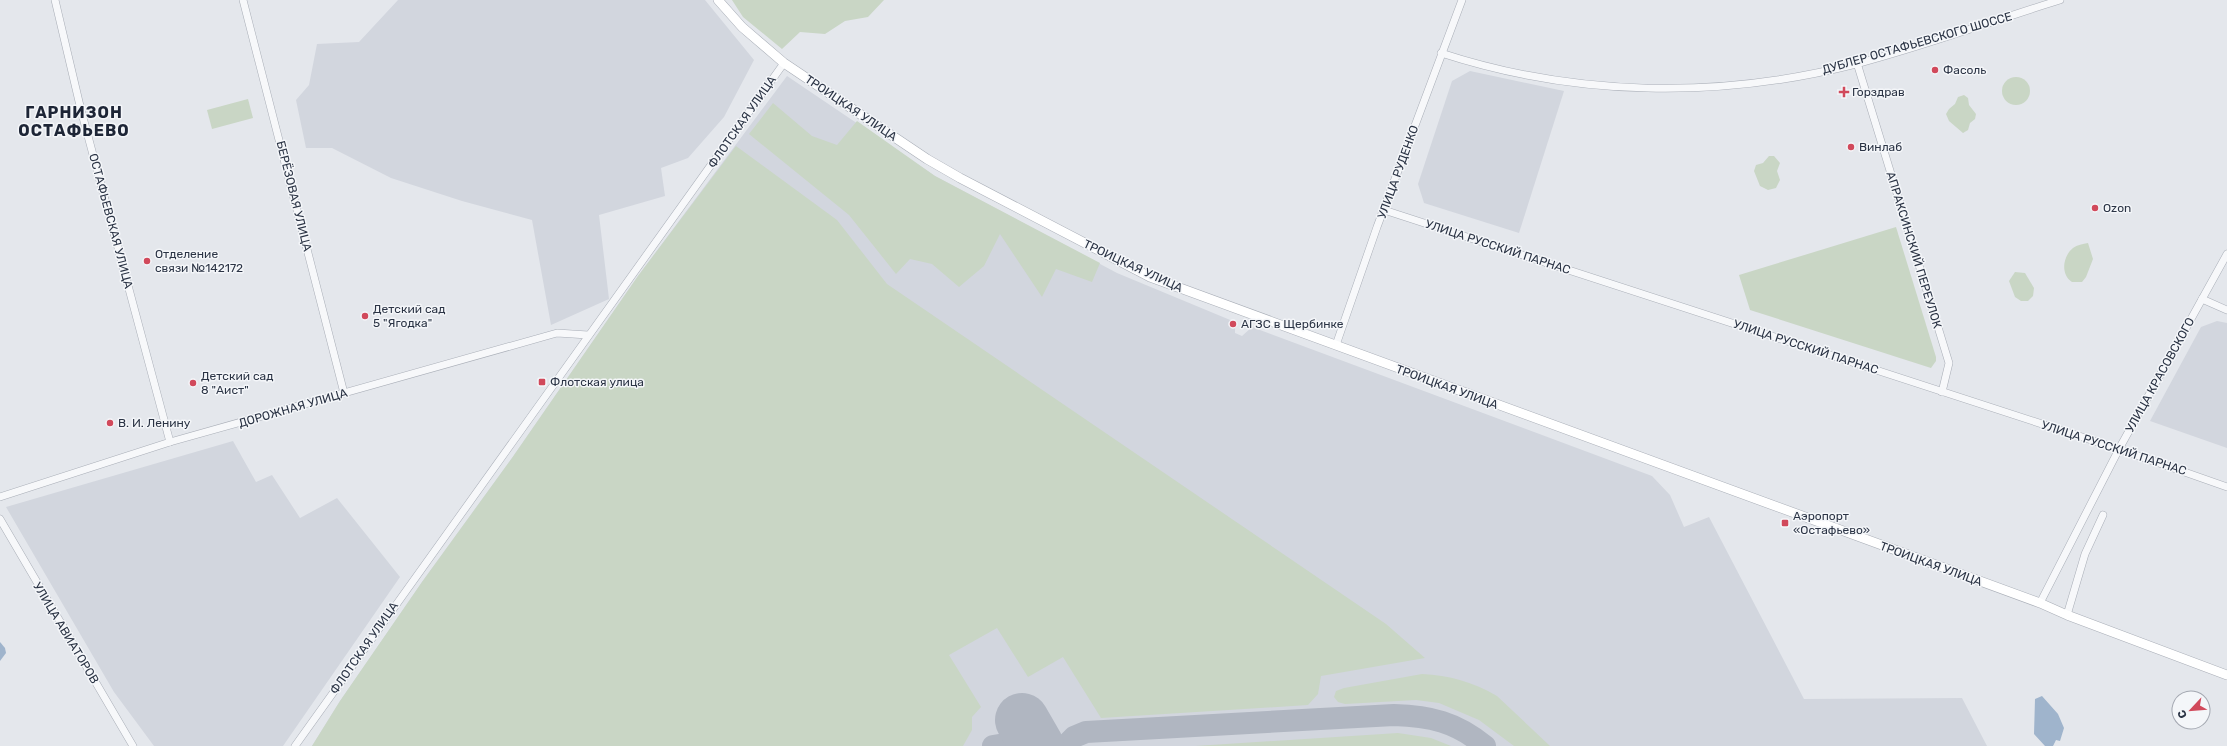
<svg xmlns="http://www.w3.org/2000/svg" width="2227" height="746" viewBox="0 0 2227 746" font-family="Rubik,sans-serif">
<rect width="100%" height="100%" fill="#e4e7ec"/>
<g fill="#d2d6de">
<polygon points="398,0 705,0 754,60 724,117 688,158 661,168 665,196 599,215 609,299 551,325 532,220 462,201 391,178 332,148 306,148 296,100 309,85 317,44 359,42"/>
<polygon points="1470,71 1564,91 1519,233 1424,203 1418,184 1452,81"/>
<polygon points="787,76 935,176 1117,273 1235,322 1235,333 1242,336 1252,327 1652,476 1670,495 1684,527 1709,517 1804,699 1962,698 1987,746 312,746 340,701 422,582 512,458 638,276"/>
<polygon points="2217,321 2227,323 2227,448 2150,421 2201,327"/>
<polygon points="233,441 256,482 272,475 300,518 337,498 400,577 283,746 154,746 114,692 6,507"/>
</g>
<g fill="#c9d6c5">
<polygon points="732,0 884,0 868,17 845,21 825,34 800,32 782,49 743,17"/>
<circle cx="2016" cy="91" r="14"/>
<polygon points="1964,95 1968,98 1969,105 1976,114 1975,119 1970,123 1968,130 1963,133 1949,121 1946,114 1949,109 1955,104 1958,97"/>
<polygon points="248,99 253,118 212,129 207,110"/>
<polygon points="773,103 812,136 837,145 857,121 935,176 1100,263 1092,282 1056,269 1042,297 1000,234 984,266 959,287 932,264 910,259 896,274 849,215 749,134"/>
<polygon points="736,146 837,220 887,284 1386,624 1425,658 1321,676 1318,694 1308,705 1101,718 1063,657 1028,677 997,628 949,655 981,707 972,717 972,730 963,746 312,746 340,701 422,582 512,458 638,276"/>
<polygon points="1769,156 1774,156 1780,163 1777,171 1780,180 1776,188 1768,190 1760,186 1754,171 1756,165 1763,163"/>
<polygon points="1896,227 1936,357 1936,361 1931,368 1750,310 1739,275"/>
<path d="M2088,243l5,16 -7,18 -4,5h-10c-12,-8 -9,-26 1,-34 4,-3 10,-4 15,-5z"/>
<polygon points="2015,272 2025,273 2034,288 2033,296 2028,301 2021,301 2015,297 2009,281"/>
<path d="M1422,674c27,1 51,8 75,22l53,50h-36l-35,-26 -40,-17 -23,-3 -71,4 -7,-2 -4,-5 2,-6 8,-3z"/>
<polygon points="1398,733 1431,738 1451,746 1195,746"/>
</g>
<g fill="#9fb4cc">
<polygon points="0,642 5,648 6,653 0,661"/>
<polygon points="2042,696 2058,714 2064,728 2060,741 2056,740 2053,746 2045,746 2034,734 2035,699"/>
</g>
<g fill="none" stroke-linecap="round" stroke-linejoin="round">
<g stroke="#b0b6c1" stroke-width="22">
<polyline points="993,746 1017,742 1034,746"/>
<path d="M1065,746l9,-9 12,-5 308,-17c36,1 62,7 91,31"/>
</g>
<polyline stroke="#b0b6c1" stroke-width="54" points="1022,720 1037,746"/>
<g stroke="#a9aeb7" stroke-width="8">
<g id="street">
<polyline points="55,0 81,110 170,442"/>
<polyline points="243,0 344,393"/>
<path d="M1441,53c135,44 278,46 415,11 69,-18 136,-43 204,-64"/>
<polyline points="1857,63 1949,363 1942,392"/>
<polyline points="1384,210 2119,449 2227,487"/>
<polyline points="2202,299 2227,310"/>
<polyline points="1336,345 1377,227 1462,0"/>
<polyline points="0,497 170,442 557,333 588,335"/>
<polyline points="0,519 133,746"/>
<polyline points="2040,603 2119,449 2227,254"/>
<polyline points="2067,615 2085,554 2103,515"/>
<polyline points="295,746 784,63"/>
</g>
</g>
<g stroke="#a9aeb7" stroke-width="10">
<polyline id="secondary" points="718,0 742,27 784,63 927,159 960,178 1150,277 2040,603 2067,615 2227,675"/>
</g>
<use href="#street" stroke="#f7f8fa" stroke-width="7"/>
<use href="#secondary" stroke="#fff" stroke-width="9"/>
</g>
<g fill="#d1495b" stroke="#f4f6f9" stroke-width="1.5">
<circle cx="1935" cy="70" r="4"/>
<path d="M1842 86h4v4h4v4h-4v4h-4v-4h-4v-4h4z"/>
<circle cx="1851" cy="147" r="4"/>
<circle cx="2095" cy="208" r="4"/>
<circle cx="147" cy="261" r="4"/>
<circle cx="365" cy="316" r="4"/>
<circle cx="1233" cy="324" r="4"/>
<rect x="538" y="378" width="8" height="8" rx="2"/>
<circle cx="193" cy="383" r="4"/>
<circle cx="110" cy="423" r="4"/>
<rect x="1781" y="519" width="8" height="8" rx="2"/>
</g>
<g text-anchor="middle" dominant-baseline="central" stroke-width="3" stroke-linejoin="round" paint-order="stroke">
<g font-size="12" fill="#2b3445" stroke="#f4f6f9">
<text transform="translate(1917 43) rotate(-16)">ДУБЛЕР ОСТАФЬЕВСКОГО ШОССЕ</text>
<text transform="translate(851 108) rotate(34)">ТРОИЦКАЯ УЛИЦА</text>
<text transform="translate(742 122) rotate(-55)">ФЛОТСКАЯ УЛИЦА</text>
<text transform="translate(1398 172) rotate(-70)">УЛИЦА РУДЕНКО</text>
<text transform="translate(294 196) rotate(76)">БЕРЁЗОВАЯ УЛИЦА</text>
<text transform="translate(111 221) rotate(75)">ОСТАФЬЕВСКАЯ УЛИЦА</text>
<text transform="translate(1498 247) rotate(18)">УЛИЦА РУССКИЙ ПАРНАС</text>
<text transform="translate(1914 250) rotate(73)">АПРАКСИНСКИЙ ПЕРЕУЛОК</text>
<text transform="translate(1133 266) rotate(25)">ТРОИЦКАЯ УЛИЦА</text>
<text transform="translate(1806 347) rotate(18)">УЛИЦА РУССКИЙ ПАРНАС</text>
<text transform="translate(2160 375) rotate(-61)">УЛИЦА КРАСОВСКОГО</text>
<text transform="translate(1447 387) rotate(20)">ТРОИЦКАЯ УЛИЦА</text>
<text transform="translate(293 408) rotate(-16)">ДОРОЖНАЯ УЛИЦА</text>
<text transform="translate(2114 448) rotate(18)">УЛИЦА РУССКИЙ ПАРНАС</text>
<text transform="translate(1931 564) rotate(20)">ТРОИЦКАЯ УЛИЦА</text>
<text transform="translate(66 633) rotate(59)">УЛИЦА АВИАТОРОВ</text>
<text transform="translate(364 648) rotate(-55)">ФЛОТСКАЯ УЛИЦА</text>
</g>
<g font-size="12" fill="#2b3445" stroke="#f4f6f9" text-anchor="start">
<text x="1943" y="70">Фасоль</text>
<text x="1852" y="92">Горздрав</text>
<text x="1859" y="147">Винлаб</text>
<text x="2103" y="208">Ozon</text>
<text x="155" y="254">Отделение<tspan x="155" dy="14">связи №142172</tspan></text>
<text x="373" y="309">Детский сад<tspan x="373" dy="14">5 "Ягодка"</tspan></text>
<text x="1241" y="324">АГЗС в Щербинке</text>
<text x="201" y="376">Детский сад<tspan x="201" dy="14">8 "Аист"</tspan></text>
<text x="550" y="382">Флотская улица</text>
<text x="118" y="423">В. И. Ленину</text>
<text x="1793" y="516">Аэропорт<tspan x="1793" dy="14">«Остафьево»</tspan></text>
</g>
<g font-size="16" font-weight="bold" letter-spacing="1" fill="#1d2536" stroke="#f4f6f9">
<text x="74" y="112">ГАРНИЗОН<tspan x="74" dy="18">ОСТАФЬЕВО</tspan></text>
</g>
</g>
<g transform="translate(2191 710) rotate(244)"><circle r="19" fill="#f4f6f9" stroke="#a4a8b1"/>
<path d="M0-3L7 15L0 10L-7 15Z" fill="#d1495b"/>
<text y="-6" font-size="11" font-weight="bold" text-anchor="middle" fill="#2b3445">С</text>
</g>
</svg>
